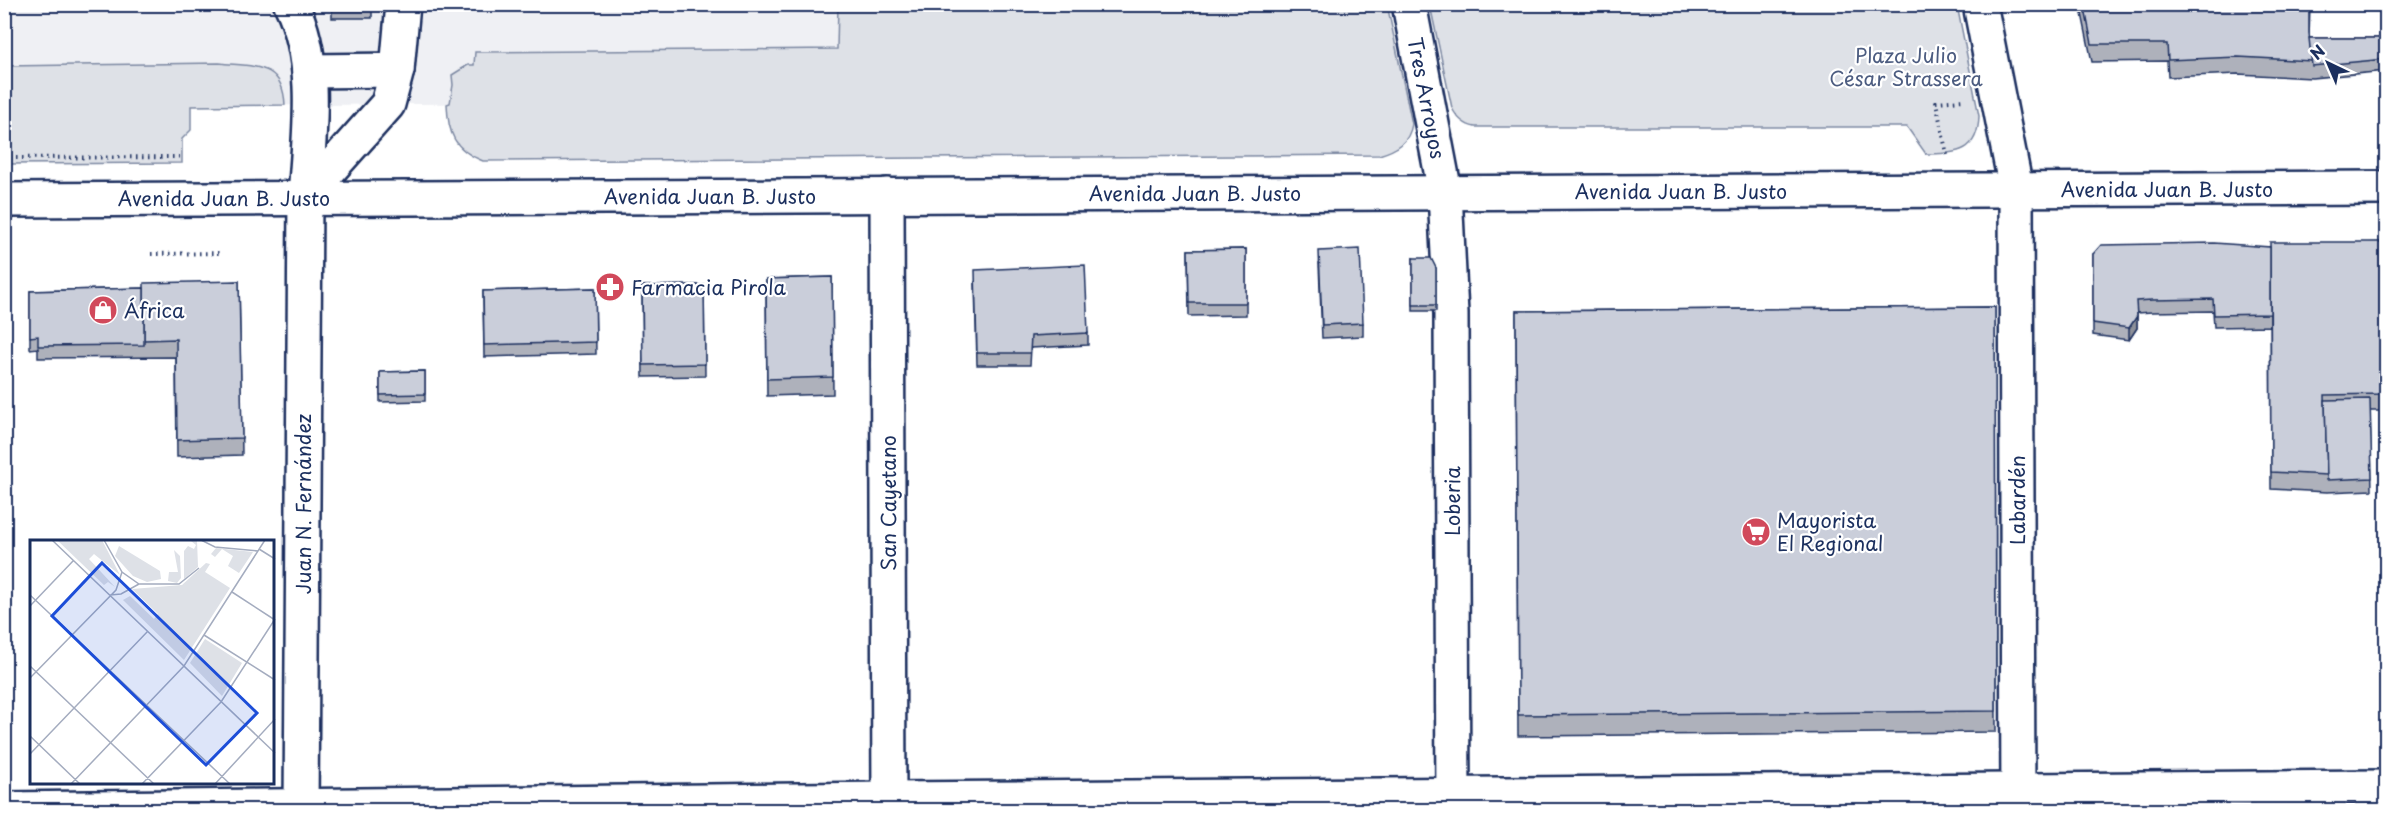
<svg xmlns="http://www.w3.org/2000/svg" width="2391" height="815" viewBox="0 0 2391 815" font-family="'Playpen Sans',sans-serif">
<rect width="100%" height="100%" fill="#fff"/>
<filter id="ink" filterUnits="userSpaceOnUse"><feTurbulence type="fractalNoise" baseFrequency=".0167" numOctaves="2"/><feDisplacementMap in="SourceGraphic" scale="12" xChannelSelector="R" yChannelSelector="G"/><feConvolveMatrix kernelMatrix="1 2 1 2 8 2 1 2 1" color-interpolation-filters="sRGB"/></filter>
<g filter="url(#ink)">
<polygon fill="#eff0f4" points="1365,4 1339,95 5,108 4,5"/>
<g fill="#dee1e7" stroke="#7c88a2" stroke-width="1.5">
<path d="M1387,4l25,120c-3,19 -16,26 -33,31l-896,6c-29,-11 -35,-28 -36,-57l3,-1 3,-18 -1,-10 16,-10h6l1,-13 362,-3 1,-44z"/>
<path d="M1430,5h527l22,111c-1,38 -23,37 -53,38l-19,-27h-432c-11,-2 -18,-9 -23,-19z"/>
<path d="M219,63c35,4 64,-1 66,42l-94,1v24l-9,9v24l-177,1v-98z"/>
</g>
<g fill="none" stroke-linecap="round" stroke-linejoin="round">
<g stroke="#1b2f5e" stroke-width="38">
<g id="minor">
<path d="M291,4c29,59 18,131 14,193l-4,613"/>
<polyline points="1409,4 1445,192 1451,314 1453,810"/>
<polyline points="1980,4 2016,189 2018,810"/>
<polyline points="309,71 397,70"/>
<polyline points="887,195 889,810"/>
<polyline points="305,197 388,104 397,70 403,4"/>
<polyline points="4,809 889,799 2386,787"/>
</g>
</g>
<g stroke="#1b2f5e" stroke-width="38">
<polyline id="secondary" points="4,200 2386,188"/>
</g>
<g stroke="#1b2f5e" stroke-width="4" stroke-dasharray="1.5 4.5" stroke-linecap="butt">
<polyline points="1947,155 1936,102 1964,100"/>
<polyline points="4,158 182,157"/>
<polyline points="151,254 223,253"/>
</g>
<use href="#minor" stroke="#fff" stroke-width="33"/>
<use href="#secondary" stroke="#fff" stroke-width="33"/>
</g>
<g fill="#aeb1bb" stroke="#1b2f5e" stroke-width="1.5">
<rect x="332" y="4" width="40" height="14"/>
<polygon points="2080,4 2310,4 2309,38 2386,38 2386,71 2312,78 2238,74 2168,77 2167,61 2092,62"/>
<polygon points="2386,242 2386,411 2370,411 2372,490 2327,492 2271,489 2270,259 2270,326 2214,327 2213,311 2152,312 2137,313 2137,328 2129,340 2093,335 2093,254"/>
<polygon points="1246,249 1246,315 1189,316 1188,250"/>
<polygon points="1413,258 1436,268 1436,311 1413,311"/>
<polygon points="1319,264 1363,323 1363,336 1322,338"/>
<polygon points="832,277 833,394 767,396 766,279"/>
<polygon points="239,281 242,455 177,457 176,357 38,358 38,348 30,349 30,291 144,288"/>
<polygon points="975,282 1088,333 1088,345 1031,348 1030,365 977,365"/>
<polygon points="704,285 705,376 643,377 642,286"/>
<polygon points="595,288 596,354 484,357 483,291"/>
<polygon points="1995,307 1996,732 1518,736 1516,311"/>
<polygon points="425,371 425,401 380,402 380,372"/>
</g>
<polygon fill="#8d9099" stroke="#1b2f5e" stroke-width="1.5" points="2137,316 2137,328 2129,340 2129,328"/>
<g fill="#caceda" stroke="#1b2f5e" stroke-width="1.5">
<rect x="332" y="4" width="40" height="2"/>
<polygon points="2084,4 2309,4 2309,33 2312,61 2238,57 2168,60 2167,44 2092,44"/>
<polygon points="2309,38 2386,38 2386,59 2312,66"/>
<polygon points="2270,242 2386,242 2386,394 2325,395 2327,475 2271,472"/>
<polygon points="2214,243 2270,247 2270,314 2214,315 2213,299 2152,300 2136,301 2137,316 2129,328 2093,323 2093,254 2101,245"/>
<polygon points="1246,249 1246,303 1189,303 1188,250"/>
<polygon points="1360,249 1363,323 1322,325 1319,251"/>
<polygon points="1413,258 1431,258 1436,268 1436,305 1413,305"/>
<polygon points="1085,265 1088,333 1031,336 1030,353 977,353 975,270"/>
<polygon points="832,277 833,377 767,379 766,279"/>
<polygon points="239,281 242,438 177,440 176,339 144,340 144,283"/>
<polygon points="704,285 705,364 643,365 642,286"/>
<polygon points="144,288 144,345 38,346 38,336 30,337 30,291"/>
<polygon points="595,288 596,342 484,345 483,291"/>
<polygon points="1995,307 1996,711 1518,715 1516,311"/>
<polygon points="425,371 425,394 380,395 380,372"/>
<polygon points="2370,399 2372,478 2327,480 2325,400"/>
</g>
</g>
<defs>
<g id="pharmacy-disc" transform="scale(1.5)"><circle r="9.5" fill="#d1495b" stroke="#fff"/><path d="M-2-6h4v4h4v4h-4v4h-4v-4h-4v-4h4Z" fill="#fff"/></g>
<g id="shop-disc" transform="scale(1.5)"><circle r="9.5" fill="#d1495b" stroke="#fff"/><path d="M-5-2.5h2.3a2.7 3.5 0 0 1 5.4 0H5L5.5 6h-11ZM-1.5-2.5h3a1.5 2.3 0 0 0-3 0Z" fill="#fff"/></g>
<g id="supermarket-disc" transform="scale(1.5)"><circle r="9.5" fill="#d1495b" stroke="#fff"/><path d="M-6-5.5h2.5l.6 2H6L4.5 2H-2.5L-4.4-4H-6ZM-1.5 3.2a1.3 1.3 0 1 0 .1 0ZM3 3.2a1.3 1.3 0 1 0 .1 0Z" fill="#fff"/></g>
</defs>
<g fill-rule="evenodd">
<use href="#pharmacy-disc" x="610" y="287"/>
<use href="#shop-disc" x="103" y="310"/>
<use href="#supermarket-disc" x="1756" y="532"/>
</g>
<g text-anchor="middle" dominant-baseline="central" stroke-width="4.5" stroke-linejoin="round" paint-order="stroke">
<g font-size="20" fill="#4c5c80" stroke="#fff">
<text x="1906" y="55">Plaza Julio<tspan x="1906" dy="23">César Strassera</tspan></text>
</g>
<g font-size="20" fill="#1b2f5e" stroke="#fff">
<text transform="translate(1427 98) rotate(79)">Tres Arroyos</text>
<text x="2167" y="189">Avenida Juan B. Justo</text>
<text x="1681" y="191">Avenida Juan B. Justo</text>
<text x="1195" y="193">Avenida Juan B. Justo</text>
<text x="710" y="196">Avenida Juan B. Justo</text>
<text x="224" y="198">Avenida Juan B. Justo</text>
<text transform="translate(2017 500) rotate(-90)">Labardén</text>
<text transform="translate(1452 501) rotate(-90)">Loberia</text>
<text transform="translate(888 503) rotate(-90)">San Cayetano</text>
<text transform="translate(303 504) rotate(-90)">Juan N. Fernández</text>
</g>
<g font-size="20" fill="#1b2f5e" stroke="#fff" text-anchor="start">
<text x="631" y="287">Farmacia Pirola</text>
<text x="124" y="310">África</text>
<text x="1777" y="520">Mayorista<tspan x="1777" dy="23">El Regional</tspan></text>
</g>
</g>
<g transform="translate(30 540)">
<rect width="244" height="244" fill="#fff"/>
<path d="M27,0h45l18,35 -26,-21 -5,5 26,28 -7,-5 -4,3zM167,0l1,27 -14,12v-28l4,-5 6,3 2,-4 -5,-4zM89,6l41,25 1,8 -14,3 -14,-6 -18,-20zM186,8l37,4 -14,21 -11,-7 5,-10 -11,-7 -7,8 -4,-3zM144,10l6,6 1,22 -4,5 -9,-2 1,-9h9zM176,23l4,1 -5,8 25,16 -46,72 -61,-60 7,-4 24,23 4,-5 -26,-25 50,-4zM175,99l37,24 -20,33 -32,-33z" fill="#dee1e7"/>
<path fill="none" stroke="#a4acbf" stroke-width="1.5" d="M22,0l223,213M74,0l18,32 17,12h40l20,-16M171,0l14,7 43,4M229,9l16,10M202,52l43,28M0,55l200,189M80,55l11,-1 18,-10M0,66l43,-45M174,95l71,45M0,126l124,118M0,138l86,-88 6,-18M0,196l50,48M0,214l118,-123M41,244l113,-118 81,-126M112,244l79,-82 54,-83M185,244l60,-65"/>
<path fill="#1d4ed8" fill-opacity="0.15" stroke="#1d4ed8" stroke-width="3" d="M72,23l155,150 -51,52 -154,-149z"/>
<rect width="244" height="244" fill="none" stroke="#1b2f5e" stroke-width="3"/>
</g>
<rect width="2391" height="815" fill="none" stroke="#fff" stroke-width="24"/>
<rect x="12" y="12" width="2367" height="791" fill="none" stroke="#1b2f5e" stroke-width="2" filter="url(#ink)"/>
<g transform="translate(2328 63) rotate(316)" stroke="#ffffff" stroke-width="4.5" paint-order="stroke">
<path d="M0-4.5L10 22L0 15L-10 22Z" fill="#1b2f5e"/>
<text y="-9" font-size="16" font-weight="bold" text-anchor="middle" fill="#1b2f5e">N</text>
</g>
</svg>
